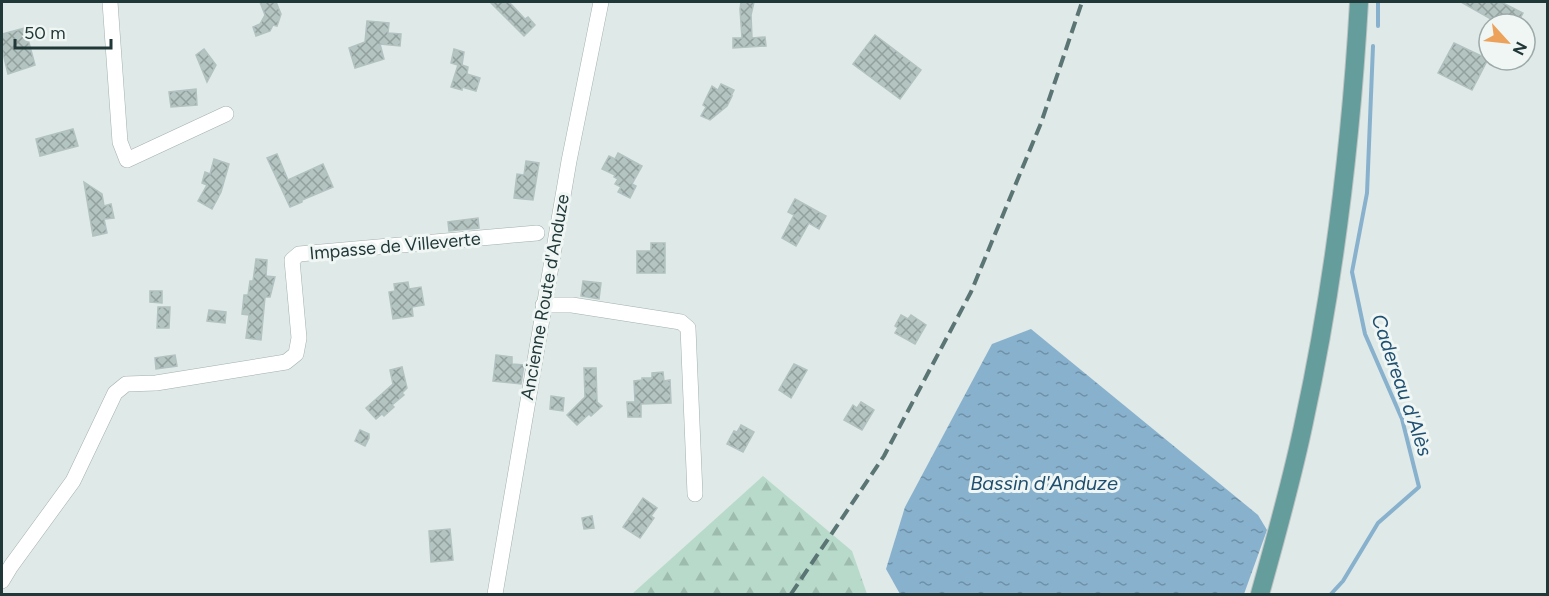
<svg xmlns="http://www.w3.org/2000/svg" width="1549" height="596" viewBox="0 0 1549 596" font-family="Figtree,sans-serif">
<defs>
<pattern id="forest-firs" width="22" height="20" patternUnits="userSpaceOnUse" patternTransform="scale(1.5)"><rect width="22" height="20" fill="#b8daca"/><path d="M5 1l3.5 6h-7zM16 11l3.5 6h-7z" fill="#9ebcae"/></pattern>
<pattern id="water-ripples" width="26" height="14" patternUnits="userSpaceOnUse" patternTransform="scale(1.5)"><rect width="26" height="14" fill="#88b1cd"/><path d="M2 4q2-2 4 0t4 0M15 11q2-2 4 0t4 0" fill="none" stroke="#6f91a7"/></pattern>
<pattern id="building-cross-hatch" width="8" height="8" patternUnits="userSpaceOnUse" patternTransform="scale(1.5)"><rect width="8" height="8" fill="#b4c4c1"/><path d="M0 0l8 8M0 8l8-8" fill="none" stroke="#92a09e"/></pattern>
</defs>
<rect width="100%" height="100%" fill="#dfe9e7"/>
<polygon fill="url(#forest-firs)" points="763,476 852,551 867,594 632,594"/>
<polygon fill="url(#water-ripples)" points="1031,329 1258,515 1267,530 1244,594 900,594 886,569 905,507 992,344"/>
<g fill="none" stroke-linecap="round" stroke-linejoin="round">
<g stroke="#88b1cd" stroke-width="4">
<polyline points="1378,26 1378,2"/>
<polyline points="1331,594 1343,581 1378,523 1419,487 1402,419 1365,334 1352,272 1367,193 1373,46"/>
</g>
</g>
<g fill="url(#building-cross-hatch)" stroke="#b1c2c0" stroke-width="1.5">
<polygon points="260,2 276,2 281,14 277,26 273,25 270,31 256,36 253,27 260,24 265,15"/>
<polygon points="490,2 509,2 525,19 528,17 535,25 524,36"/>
<polygon points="741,2 754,2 751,15 752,38 765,37 766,46 733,48 733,38 742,38 740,9"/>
<polygon points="1461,2 1501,2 1523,13 1517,24 1488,24 1491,19"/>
<polygon points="367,21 389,23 388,33 401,34 400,46 380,44 384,59 355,68 349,48 365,42"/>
<polygon points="25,28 35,65 8,74 2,49 2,34"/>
<polygon points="875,35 921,70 900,99 853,64"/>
<polygon points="1454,43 1488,59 1472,90 1438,73"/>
<polygon points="204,49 216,65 207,82 196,55"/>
<polygon points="454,49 464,52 462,65 468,67 467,74 480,78 476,91 462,87 462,90 451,87 458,65 451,63"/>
<polygon points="721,84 734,90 731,96 732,96 727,106 710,120 701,116 706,107 703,105 712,86 718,90"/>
<polygon points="196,89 197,105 171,107 169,92"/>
<polygon points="73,129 78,146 40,156 36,139"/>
<polygon points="618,153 642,166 632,184 636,186 630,198 618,192 621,187 615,184 618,179 614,177 615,175 602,169 609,156 615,159"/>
<polygon points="277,154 288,180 323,164 333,187 302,200 302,202 290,207 267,158"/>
<polygon points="214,159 229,164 221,192 212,209 198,201 207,185 202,183 205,172 210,174"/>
<polygon points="526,161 539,163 533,200 514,198 517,174 524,175"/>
<polygon points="84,182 102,194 104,206 111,204 114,218 104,219 107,233 93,236"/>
<polygon points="795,199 826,216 819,229 809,223 796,246 782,238 794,215 788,212"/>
<polygon points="478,218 479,228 449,231 448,222"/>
<polygon points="651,243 665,243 665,273 637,273 637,251 651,251"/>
<polygon points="256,259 267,260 266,276 275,277 270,297 265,297 261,340 246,338 249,315 242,314 244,295 248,295 250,281 253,281"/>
<polygon points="583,281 601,283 599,299 581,296"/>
<polygon points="408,282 409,289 421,287 424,305 412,307 413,316 393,319 389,292 395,291 394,284"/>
<polygon points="150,291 162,291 162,303 150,302"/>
<polygon points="158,307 170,307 169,328 157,328"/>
<polygon points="209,310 226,312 225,323 207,321"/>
<polygon points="901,315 908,319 911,315 926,325 915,344 895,333 898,328 895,326"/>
<polygon points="175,355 177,366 156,369 155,358"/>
<polygon points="496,355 512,357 512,364 524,365 521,384 493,381"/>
<polygon points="794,364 807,370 791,398 779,390"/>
<polygon points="402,367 407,388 402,393 404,395 392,405 394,407 384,416 382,414 376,419 366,408 393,384 390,370"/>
<polygon points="584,368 596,368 597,402 602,406 591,416 589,414 577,425 567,415 585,397"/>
<polygon points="663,372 664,381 670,380 671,403 641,404 641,417 628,417 627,402 635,402 634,381 642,380 642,378 652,378 652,373"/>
<polygon points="551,396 564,398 563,411 550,409"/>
<polygon points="861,402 874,410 862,430 844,420 853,405 857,408"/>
<polygon points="741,425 754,432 743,452 727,444 734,431 737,432"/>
<polygon points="360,430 369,434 369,438 365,446 355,441"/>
<polygon points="643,498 657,508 651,516 654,518 640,538 623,527"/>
<polygon points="592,516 594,528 584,529 582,518"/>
<polygon points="450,529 453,560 431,562 429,531"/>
</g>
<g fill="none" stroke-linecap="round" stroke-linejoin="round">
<g stroke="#a2b0af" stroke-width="16">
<g id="minor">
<polyline points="110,2 120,142 127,160 226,114"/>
<polyline points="543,305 572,305 681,322 688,328 695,494"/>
<polyline points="2,581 11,566 73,481 115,393 126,384 156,383 286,362 296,354 299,338 292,260 299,254 537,233"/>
<polyline points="495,594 569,161 601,2"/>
</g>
</g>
<g stroke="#bcc3c3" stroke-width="20">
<path id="major" d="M1260,594c16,-57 32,-114 44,-172 30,-138 47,-280 55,-420"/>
</g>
<use href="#minor" stroke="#fff" stroke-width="15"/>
<use href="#major" stroke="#659d9d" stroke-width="18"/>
<polyline stroke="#5b7474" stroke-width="4" stroke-dasharray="12 6" stroke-linecap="butt" points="791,594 884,456 971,292 1041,123 1082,2"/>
</g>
<g text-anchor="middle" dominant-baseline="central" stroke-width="6" stroke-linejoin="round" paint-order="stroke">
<g font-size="18" fill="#213838" stroke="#eff6f4">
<text transform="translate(395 246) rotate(-5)">Impasse de Villeverte</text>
<text transform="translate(545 297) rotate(-80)">Ancienne Route d'Anduze</text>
</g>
<g font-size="20" font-style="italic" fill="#1e4f71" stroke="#eff6f4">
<text transform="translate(1402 385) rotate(71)">Cadereau d'Alès</text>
<text x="1044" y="483">Bassin d'Anduze</text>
</g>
</g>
<rect width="1549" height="596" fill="none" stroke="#213838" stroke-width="6"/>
<g transform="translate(1507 42) rotate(117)"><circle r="28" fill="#eff6f4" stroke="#9daaa9" stroke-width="1.5"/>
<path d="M0-4.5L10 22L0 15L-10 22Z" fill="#eca25a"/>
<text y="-9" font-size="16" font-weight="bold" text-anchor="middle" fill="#213838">N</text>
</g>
<path d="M15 39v9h96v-9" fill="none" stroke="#213838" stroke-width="3"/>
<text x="24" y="39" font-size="18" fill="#213838" stroke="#eff6f4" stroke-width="4.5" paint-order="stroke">50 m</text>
</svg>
